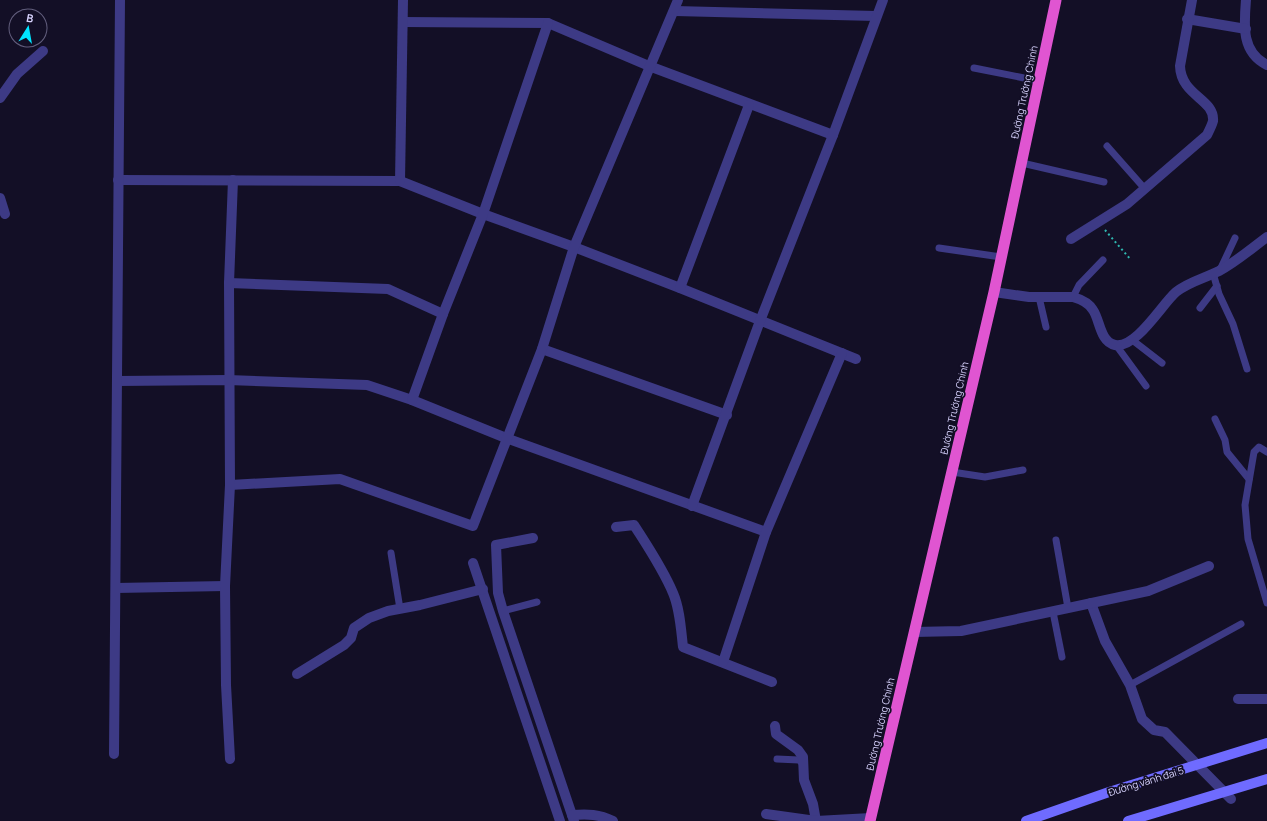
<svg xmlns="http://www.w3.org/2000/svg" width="1267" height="821" viewBox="0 0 1267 821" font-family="Manrope,sans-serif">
<rect width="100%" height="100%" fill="#130f26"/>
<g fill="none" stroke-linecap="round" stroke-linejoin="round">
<polyline stroke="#2fb8b0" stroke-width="2" stroke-dasharray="2 3" stroke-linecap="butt" points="1105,230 1131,260"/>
<g stroke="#3d3a85" stroke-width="7">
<polyline points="974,68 1039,81"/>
<polyline points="1107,146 1145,189"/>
<polyline points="1022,163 1104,182"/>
<polyline points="939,248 1001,257"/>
<polyline points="1220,270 1235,238"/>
<polyline points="1213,273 1219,294 1233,324 1247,369"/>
<polyline points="1039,297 1046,327"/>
<polyline points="1073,297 1079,285 1103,260"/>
<polyline points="1200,308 1217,286"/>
<polyline points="1131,339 1162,363"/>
<polyline points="1116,345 1146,386"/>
<polyline points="1215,419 1225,440 1227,452 1249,479"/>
<polyline points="1267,452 1259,447 1254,452 1245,505 1248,539 1267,603"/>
<polyline points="952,472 985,477 1023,470"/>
<polyline points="1056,540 1068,608"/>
<polyline points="391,553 400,609"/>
<polyline points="503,611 537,602"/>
<polyline points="1053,612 1062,657"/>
<polyline points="1130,685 1241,624"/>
<polyline points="777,759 799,760 804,765"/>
</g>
<g stroke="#3d3a85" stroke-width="10">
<path d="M1246,0c-2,25 -5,52 21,65"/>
<polyline points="675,11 876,16"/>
<polyline points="1187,19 1246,29"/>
<polyline points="403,22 548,23 649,66 833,135"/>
<polyline points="0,98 17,74 43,51"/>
<polyline points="118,180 400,181 483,214 574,247 680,288 856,359"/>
<polyline points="400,181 403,0"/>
<polyline points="0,198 5,214"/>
<path d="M1071,239l56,-35 80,-69c2,-4 5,-10 6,-14 2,-22 -32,-25 -33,-55l12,-66"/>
<polyline points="229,283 388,289 443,314"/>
<polyline points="680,288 749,105"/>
<path d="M994,292l35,5h44c7,2 16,6 20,13 7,10 7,32 22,35 21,4 47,-41 61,-53 12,-10 29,-14 43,-21 17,-9 33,-23 48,-34"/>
<polyline points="542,349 727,415"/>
<polyline points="117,381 228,380 367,385 412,400 506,438 766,532"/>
<polyline points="412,400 443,314 483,214 548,23"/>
<polyline points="230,485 340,479 473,526 542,349 574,247 678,0"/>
<polyline points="692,506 760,321 833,135 883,0"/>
<path d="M616,527l18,-2c14,22 29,44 39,68 7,16 8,37 10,54l89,35"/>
<polyline points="533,538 496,545 498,593 503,611 574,821"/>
<polyline points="473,563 560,821"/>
<polyline points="116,588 225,586"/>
<polyline points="1091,603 1105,641 1130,685 1142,719 1154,730 1165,732 1231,799"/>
<polyline points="914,632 961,631 1148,591 1209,566"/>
<polyline points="723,662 766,532 842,353"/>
<polyline points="297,674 344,645 351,638 354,628 369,618 388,611 420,605 483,589"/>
<polyline points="1238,699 1267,699"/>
<polyline points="775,726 776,734 798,750 803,757 804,780 813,804 816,821"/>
<polyline points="114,754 120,0"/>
<polyline points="230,759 226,685 225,586 230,485 229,283 233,180"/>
<polyline points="766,814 816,821 871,818"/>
<path d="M572,815c16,-1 27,-1 41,6"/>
</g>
<polyline stroke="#e055d1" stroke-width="11" points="870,821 994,292 1056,0"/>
<g stroke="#6f6bff" stroke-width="10">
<polyline points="1026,821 1109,792 1267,743"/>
<polyline points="1128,821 1267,779"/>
</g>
</g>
<g text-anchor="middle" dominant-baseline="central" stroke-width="3.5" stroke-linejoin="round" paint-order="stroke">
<g font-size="10" fill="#d9d4ff" stroke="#130f26">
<text transform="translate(1024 92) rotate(-78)">Đường Trường Chinh</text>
<text transform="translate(954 408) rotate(-77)">Đường Trường Chinh</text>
<text transform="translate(880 724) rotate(-77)">Đường Trường Chinh</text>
<text transform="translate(1146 781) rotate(-17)">Đường vành đai 5</text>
</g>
</g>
<g transform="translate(28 28) rotate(11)"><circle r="19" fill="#130f26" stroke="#625e7d"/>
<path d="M0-3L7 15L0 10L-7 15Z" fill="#00e5ff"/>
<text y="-6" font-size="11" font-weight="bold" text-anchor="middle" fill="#d9d4ff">B</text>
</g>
</svg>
